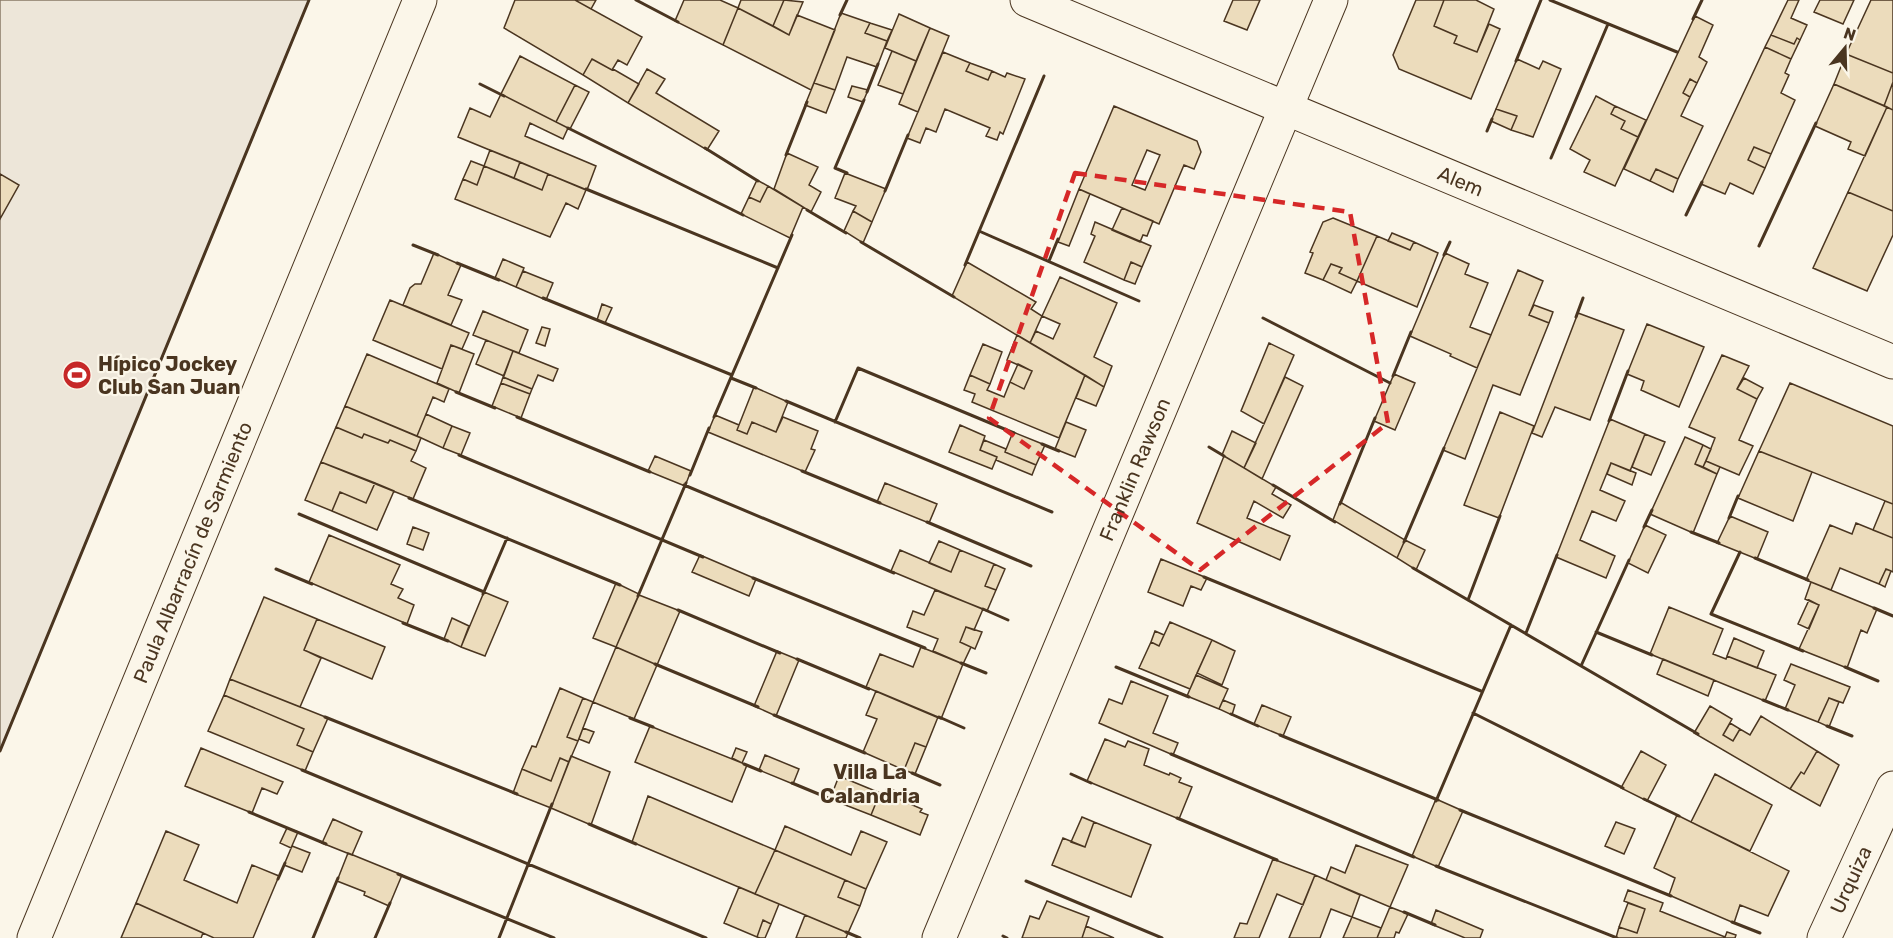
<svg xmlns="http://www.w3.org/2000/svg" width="1893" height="938" font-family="Rubik,sans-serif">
  <rect width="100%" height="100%" fill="#fbf6e9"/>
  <path fill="#ede6d9" stroke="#887966" stroke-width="1.5" d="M0 0H309L0 751Z"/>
  <path fill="#ecdcbc" stroke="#4a3520" stroke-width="1.5" fill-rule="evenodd" d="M515 0H575L642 37 627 65 618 60 612 70 592 59 583 75 504 28Z
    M575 0H596L591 9Z
    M684 0H720L738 8 723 45 675 21Z
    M741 0H784L773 26 738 8Z
    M784 0 803 2 789 35 773 26Z
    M1233 0H1260L1247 30 1224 21Z
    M1416 0H1444L1434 26 1457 36 1454 43 1477 52 1489 24 1500 29 1471 99 1399 69 1393 55Z
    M1444 0H1476L1494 9 1477 52 1454 43 1457 36 1434 26Z
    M1788 0H1799L1791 18 1807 25 1800 40 1797 38 1794 44 1771 35Z
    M1820 0H1854L1843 24 1814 12Z
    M1871 0H1893V73L1846 54Z
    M738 8 789 35 797 15 835 30 811 90 723 45Z
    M841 13 870 23 865 33 887 41 877 67 847 57 835 90 814 83Z
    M899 14 930 28 916 61 885 48Z
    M1695 16 1713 25 1699 57 1707 62 1697 83 1690 79 1683 93 1690 97 1681 116 1703 126 1678 179 1656 169 1650 181 1624 169Z
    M870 23 892 30 887 41 865 33Z
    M930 28 949 36 918 112 899 104Z
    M1771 35 1794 44 1797 38 1800 40 1791 59 1765 47Z
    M1765 47 1791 59 1785 73 1789 75 1781 93 1795 100 1771 154 1754 147 1748 160 1765 168 1753 194 1730 183 1725 194 1701 184Z
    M892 51 916 61 903 94 878 85Z
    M943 52 970 63 966 71 988 80 992 71 1005 77 1007 73 1025 79 1003 134 1000 132 997 140 986 136 990 128 945 109 936 132 926 128 920 143 907 138Z
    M1846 54 1893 73V82L1884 106 1834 84Z
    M520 56 575 85 556 122 501 94Z
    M592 59 612 70 613 69 639 84 628 103 583 75Z
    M1517 59 1539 69 1543 61 1561 69 1533 137 1511 130 1517 116 1496 109Z
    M970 63 992 71 988 80 966 71Z
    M647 69 665 79 656 93 719 131 707 150 628 103Z
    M1690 79 1697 83 1690 97 1683 93Z
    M1893 82V110L1884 106Z
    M814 83 835 90 826 113 805 105Z
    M1834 84 1887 107 1865 156 1848 149 1851 142 1815 126Z
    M575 85 589 92 570 129 556 122Z
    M852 86 868 90 863 102 848 97Z
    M501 94 568 128 563 139 530 123 525 136 596 166 587 190 458 137 470 108 490 117Z
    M1596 96 1615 106 1611 114 1625 121 1621 129 1638 137 1615 186 1584 172 1590 160 1570 149Z
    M1114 106 1197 141 1201 152 1194 169 1184 165 1159 224 1079 189ZM1147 150 1160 155 1145 190 1132 185Z
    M1615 106 1646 120 1638 137 1621 129 1625 121 1611 114Z
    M1887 107 1893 110V211L1848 192Z
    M1496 109 1517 116 1511 130 1491 121Z
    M1754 147 1771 154 1765 168 1748 160Z
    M490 150 520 162 514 178 484 166Z
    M787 153 818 167 809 185 821 192 811 212 774 189Z
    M471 161 484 166 477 185 463 179Z
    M520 162 548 174 542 190 514 178Z
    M484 166 542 190 548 174 586 190 578 209 566 203 550 237 455 199 463 179 477 185Z
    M1656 169 1678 179 1673 192 1650 181Z
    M845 173 886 189 872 222 853 211 856 206 835 198Z
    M0 174 19 185 0 219Z
    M757 180 768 186 760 202 749 197Z
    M768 186 803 207 790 238 741 214 749 197 760 202Z
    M1079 189 1090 194 1069 246 1058 242Z
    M1848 192 1893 211V235L1867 291 1813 268Z
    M1122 208 1153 221 1147 236 1143 235 1140 242 1112 230Z
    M853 211 872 222 863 243 844 231Z
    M1333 218 1377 236 1357 281 1339 273 1342 268 1331 264 1323 280 1305 273 1313 253 1310 252 1323 222Z
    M1095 222 1151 246 1142 267 1131 262 1124 280 1084 262 1095 236 1091 234Z
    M1392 233 1414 242 1410 250 1388 241Z
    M1377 236 1410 250 1414 242 1438 253 1417 307 1357 281Z
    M434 253 461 265 448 295 462 300 451 325 403 305 410 288 415 284H421Z
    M1445 253 1469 264 1465 274 1488 283 1470 327 1491 335 1477 368 1450 356 1451 354 1410 336Z
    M503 259 524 268 516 287 495 278Z
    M967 262 1036 302 1031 309 1042 316 1030 343 952 296Z
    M1131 262 1142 267 1135 284 1124 280Z
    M1331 264 1342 268 1339 273 1357 281 1351 293 1323 280Z
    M1518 270 1543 281 1529 315 1549 323 1520 395 1493 385 1465 459 1443 450Z
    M523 271 553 283 546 300 516 287Z
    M1060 277 1117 303 1094 357 1112 366 1104 387 1030 343 1036 331 1053 339 1060 324 1042 316Z
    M390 300 469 333 462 349 451 345 442 369 373 340Z
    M602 304 612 308 605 323 597 320Z
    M1534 305 1553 312 1549 323 1529 315Z
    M483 311 528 330 519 353 473 335Z
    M1578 313 1624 330 1590 420 1555 407 1542 437 1532 433Z
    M1647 324 1704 347 1679 407 1641 390 1644 381 1627 374Z
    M542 327 550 329 545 346 536 343Z
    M1017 335 1085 375 1059 438 972 402 975 394 964 390 970 375 990 384 987 390 1004 397 1010 382 1024 389 1032 371 1007 360Z
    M486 340 513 351 504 376 476 364Z
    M1269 343 1294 355 1264 424 1241 411Z
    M983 344 1002 352 990 384 970 375Z
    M451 345 474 354 459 393 437 383Z
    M513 351 558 369 553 381 538 375 532 389 503 377Z
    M367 354 449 389 444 402 433 397 417 436 345 406Z
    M1722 355 1749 366 1737 389 1757 399 1739 440 1753 446 1739 475 1706 461 1715 438 1689 427Z
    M1018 364 1032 371 1024 389 1010 382Z
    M1394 374 1415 383 1395 430 1374 421Z
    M1085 375 1104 387 1096 406 1076 398Z
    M503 377 532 389 530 394 501 383Z
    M1285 377 1303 386 1262 479 1244 468Z
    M1744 378 1763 388 1757 399 1737 389Z
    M501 383 530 394 521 418 492 406Z
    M1790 383 1893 426V504L1759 451Z
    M754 387 788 402 776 432 752 422 747 434 737 430Z
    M345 406 421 438 416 451 390 440 388 443 364 434 362 438 336 427Z
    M1500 412 1534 426 1499 518 1464 505Z
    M426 414 452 426 443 448 417 436Z
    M715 415 739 425 737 430 747 434 752 422 776 432 783 417 818 431 811 449 815 450 805 472 708 432Z
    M1610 419 1645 434 1630 471 1611 463 1600 490 1625 501 1616 521 1592 511 1580 540 1615 556 1606 578 1556 557Z
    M1066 422 1086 430 1075 457 1055 449Z
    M960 425 985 436 980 450 997 457 992 469 949 452Z
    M452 426 470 433 461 455 443 448Z
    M336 427 362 438 364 434 388 443 390 440 416 451 411 461 426 468 413 499 321 462Z
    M1232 431 1256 443 1244 468 1222 455Z
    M1013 432 1045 445 1036 465 1005 452Z
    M1645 434 1665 442 1651 475 1632 467Z
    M1685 437 1703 445 1695 464 1717 474 1693 533 1650 514Z
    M984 440 1006 449 1005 452 1036 465 1032 475 996 460 997 457 980 450Z
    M1703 445 1711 449 1703 467 1695 464Z
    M1759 451 1812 472 1793 521 1738 498Z
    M655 456 691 471 685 486 648 471Z
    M1224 456 1276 487 1272 494 1291 505 1283 518 1254 501 1247 518 1290 536 1280 560 1197 523Z
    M1706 461 1720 467 1717 474 1703 467Z
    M321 462 375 483 366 503 340 492 332 511 305 500Z
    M1611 463 1636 473 1632 485 1607 474Z
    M375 483 394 491 377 530 332 511 340 492 366 503Z
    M885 483 937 504 929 523 877 502Z
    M1885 501 1893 504V538L1873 530Z
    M1340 502 1405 540 1397 558 1333 520Z
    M1730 516 1768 532 1757 559 1717 543Z
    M1856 523 1893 538V572L1886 569 1879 584 1840 568 1831 590 1806 580 1830 525 1852 534Z
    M1645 525 1666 535 1648 573 1628 563Z
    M413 527 429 533 423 550 407 544Z
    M329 535 400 565 391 584 403 589 398 598 414 605 407 624 309 582Z
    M1405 540 1425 550 1416 570 1397 558Z
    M939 541 960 550 951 572 929 563Z
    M900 550 951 572 960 550 994 564 985 586 996 590 987 611 891 571Z
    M700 555 756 579 749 596 692 572Z
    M1161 559 1207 578 1201 590 1191 586 1183 606 1148 592Z
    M994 564 1005 569 996 590 985 586Z
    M1886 569 1891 571 1885 587 1879 584Z
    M1811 582 1877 609 1867 633 1861 630 1847 668 1799 649 1819 605 1805 599Z
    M616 583 639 594 616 647 593 638Z
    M935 590 983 609 974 630 966 627 960 642 971 647 963 664 933 651 938 639 907 627 913 611 924 615Z
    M484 592 508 602 485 656 461 647Z
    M639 595 680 611 657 665 616 647Z
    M264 597 317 619 304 650 321 658 300 707 230 679Z
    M1809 600 1819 605 1809 629 1798 624Z
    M1669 607 1723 629 1713 654 1726 659 1727 656 1776 675 1765 701 1650 654Z
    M452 618 469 626 461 647 444 639Z
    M317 619 385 647 372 679 304 650Z
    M1170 622 1212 640 1190 689 1139 668 1151 642 1159 646Z
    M966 627 982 632 975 649 960 642Z
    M1155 631 1164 635 1159 646 1151 642Z
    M1734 638 1764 651 1757 668 1727 656Z
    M1212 640 1235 651 1222 685 1197 673Z
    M616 647 657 665 634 719 593 702Z
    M921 647 963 664 941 719 866 687 880 654 913 667Z
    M777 651 799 660 776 716 754 706Z
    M1663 659 1714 680 1708 696 1657 674Z
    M1791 664 1850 687 1843 703 1829 698 1818 722 1785 709 1795 685 1784 680Z
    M1196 675 1228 689 1219 709 1187 696Z
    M230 679 328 718 313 752 297 745 304 729 224 695Z
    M1131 681 1168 696 1153 733 1178 743 1173 755 1099 723 1109 699 1122 704Z
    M560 688 583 698 567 737 578 741 569 762 560 758 551 781 522 769 532 746 536 747Z
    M876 691 938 717 926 747 915 743 904 770 863 752 877 719 866 715Z
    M224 695 304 729 297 745 313 752 305 771 208 731Z
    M583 698 593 702 578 741 567 737Z
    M1829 698 1839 702 1829 727 1818 722Z
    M1223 700 1235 705 1232 715 1219 709Z
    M1262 705 1291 717 1283 736 1254 724Z
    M1710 706 1732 719 1723 735 1733 741 1740 729 1750 735 1761 716 1817 751 1804 774 1801 772 1790 789 1694 733Z
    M1730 723 1740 729 1733 741 1723 735Z
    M650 726 747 765 732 802 635 762Z
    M583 728 594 732 589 743 579 739Z
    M1105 739 1125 747 1128 741 1149 749 1144 765 1169 775 1170 773 1181 778 1179 782 1192 787 1179 819 1087 781Z
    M915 743 926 747 915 774 904 770Z
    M201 748 283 782 277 794 262 788 252 813 185 786Z
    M736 748 747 752 742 763 732 758Z
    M1641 751 1666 765 1647 801 1621 788Z
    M1817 751 1839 765 1820 806 1790 789 1801 772 1804 774Z
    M765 755 799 769 793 784 759 770Z
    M571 756 610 772 591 825 551 808Z
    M560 758 569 762 551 808 513 793 522 769 551 781Z
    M1715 774 1772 805 1750 851 1691 822Z
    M839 776 880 793 871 815 830 799Z
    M887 788 904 794 901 800 922 809 920 812 928 815 920 835 871 815 880 793 884 795Z
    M648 796 775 850 755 894 632 842Z
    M1436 799 1463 811 1438 867 1412 856Z
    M1677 815 1789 871 1768 916 1740 905 1734 923 1669 895 1675 878 1654 868Z
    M1082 817 1094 822 1085 847 1071 842Z
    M333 819 362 832 352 855 322 843Z
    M1094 822 1151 845 1131 897 1052 865 1063 838 1085 847Z
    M1616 822 1635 829 1624 854 1605 846Z
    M785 826 851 855 861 831 887 842 866 889 775 850Z
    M287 828 298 832 291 848 280 843Z
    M166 831 199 845 184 880 237 903 252 865 279 876 253 938H214L136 903Z
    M1356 845 1408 865 1390 907 1326 880 1331 867 1345 873Z
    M292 846 310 853 302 872 284 865Z
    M775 850 845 880 838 897 860 906 848 933 755 894Z
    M348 853 402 875 389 906 364 895 365 892 337 881Z
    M1273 859 1315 875 1303 905 1277 894 1259 938H1234L1240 923 1247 924Z
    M1315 875 1360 895 1352 917 1331 909 1320 938H1289Z
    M845 880 866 889 860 906 838 897Z
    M739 887 779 904 771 924 763 920 757 937 724 923Z
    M1628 890 1663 903 1660 911 1725 937 1727 932 1736 935 1735 938H1616L1619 927 1637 933 1645 909 1624 901Z
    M1047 901 1089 917 1082 938H1022L1030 916 1039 919Z
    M136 903 203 933 201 938H121Z
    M1628 903 1645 909 1637 933 1619 927Z
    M1390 907 1408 914 1399 933 1396 932 1394 938H1377Z
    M1436 910 1483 930 1480 938H1465L1431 924Z
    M805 915 848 933 846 938H796Z
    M1352 917 1381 928 1377 938H1343Z
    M763 920 771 924 765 938H760L757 937Z
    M1086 926 1114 938H1082Z"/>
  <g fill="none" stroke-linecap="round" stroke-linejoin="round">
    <g stroke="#4a3520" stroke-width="35">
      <g id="minor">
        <path id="s1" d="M1027 0 1893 362"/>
        <path id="s2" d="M939 938 1331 0"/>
        <path id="s3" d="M1824 938 1893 788"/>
      </g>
    </g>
    <g stroke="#4a3520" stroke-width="35">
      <g id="major">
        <path id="s4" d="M34 938 420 0"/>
      </g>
    </g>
    <use href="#minor" stroke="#fbf6e9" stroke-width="33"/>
    <use href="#major" stroke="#fbf6e9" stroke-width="33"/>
    <path stroke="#4a3520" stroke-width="3" d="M636 0 678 22
      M1550 0 1677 52
      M840 15 847 0
      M1693 19 1702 0
      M1516 61 1541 0
      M480 84 504 96
      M867 92 878 64
      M568 128 743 215
      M1487 131 1492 119
      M705 148 758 181
      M786 155 807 102
      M1551 158 1608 24
      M847 173 835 168 864 100
      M586 189 778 268
      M885 191 908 135
      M807 210 846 233
      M1686 215 1702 182
      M979 231 1139 301
      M861 242 954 297
      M413 245 438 255
      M1759 246 1816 123
      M1444 255 1450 242
      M1049 261 1058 239
      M457 263 499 280
      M965 265 1044 76
      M543 298 732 375
      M1576 317 1583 298
      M1263 318 1390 383
      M1393 376 1411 332
      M731 378 756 388
      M456 392 495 408
      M786 401 1052 512
      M517 417 650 472
      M714 417 792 235
      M1609 421 1628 371
      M835 422 858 368 1014 433
      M1042 444 1059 451
      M1209 447 1224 456
      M459 455 703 557
      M802 471 880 503
      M690 475 709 428
      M684 485 894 573
      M1273 485 1335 522
      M409 498 620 585
      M1340 504 1375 418
      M299 514 484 592
      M1729 518 1738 496
      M927 522 1031 566
      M1644 527 1652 510
      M1691 532 1719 543
      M1404 542 1444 448
      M1740 552 1711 614 1803 651
      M1755 558 1808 580
      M1413 568 1698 734
      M276 569 312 584
      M1204 577 1481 691
      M753 578 925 648
      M483 594 507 538
      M638 596 686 483
      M1468 600 1500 516
      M1874 608 1893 616
      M983 609 1008 620
      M678 610 780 653
      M403 623 448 641
      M1596 632 1652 655
      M1526 633 1557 555
      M797 659 869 689
      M961 663 986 673
      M655 664 758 707
      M1581 666 1629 560
      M1116 667 1189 697
      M1845 667 1878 681
      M1763 700 1788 710
      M1473 713 1623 788
      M1231 714 1258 726
      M774 715 865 753
      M325 717 517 794
      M939 717 964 728
      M630 718 653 727
      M1827 726 1852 736
      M1280 735 1438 800
      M0 751 309 0
      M1171 754 1414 857
      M744 764 761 771
      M302 770 706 938
      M912 773 940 785
      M1071 774 1091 783
      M792 783 833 800
      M1644 799 1679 816
      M1436 801 1511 625
      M1460 810 1671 896
      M249 812 326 844
      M1177 818 1277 860
      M589 824 636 844
      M1436 866 1617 938
      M398 874 554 938
      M278 879 285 863
      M1026 881 1162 938
      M1404 912 1435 925
      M1732 922 1760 933
      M846 932 860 938
      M1003 936 1007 938
      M313 938 338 878
      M375 938 390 903
      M499 938 552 804"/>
  </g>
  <path fill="none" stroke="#d62828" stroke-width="4.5" stroke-dasharray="12 8" stroke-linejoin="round" d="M1075 173 1350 212 1388 423 1200 570 989 418Z"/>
  <defs>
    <g id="stadium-disc" transform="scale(1.5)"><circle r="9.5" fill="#c62828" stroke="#fbf6e9"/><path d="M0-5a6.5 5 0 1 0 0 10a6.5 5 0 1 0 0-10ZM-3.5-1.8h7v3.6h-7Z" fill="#fff"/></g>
  </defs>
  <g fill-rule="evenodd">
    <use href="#stadium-disc" x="77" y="375"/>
  </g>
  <g text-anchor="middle" stroke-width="4.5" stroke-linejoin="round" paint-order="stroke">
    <g font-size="20" fill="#4a3520" stroke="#fbf6e9">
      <text dy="7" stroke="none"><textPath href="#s1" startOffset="470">Alem</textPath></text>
      <text dy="7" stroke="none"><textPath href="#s2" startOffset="508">Franklin Rawson</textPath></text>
      <text dy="7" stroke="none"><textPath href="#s4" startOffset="417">Paula Albarracín de Sarmiento</textPath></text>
      <text dy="7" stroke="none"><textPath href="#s3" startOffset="64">Urquiza</textPath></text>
    </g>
    <g font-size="20" font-weight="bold" fill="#4a3520" stroke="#fbf6e9" text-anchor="start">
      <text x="98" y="371">Hípico Jockey<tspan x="98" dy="23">Club San Juan</tspan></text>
    </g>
    <g font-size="21" font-weight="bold" fill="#4a3520" stroke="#fbf6e9">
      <text x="870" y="779">Villa La<tspan x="870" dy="24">Calandria</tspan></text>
    </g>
  </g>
  <g transform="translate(1845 48) rotate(19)" stroke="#fbf6e9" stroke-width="4.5" paint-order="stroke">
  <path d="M0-4.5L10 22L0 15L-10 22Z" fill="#4a3520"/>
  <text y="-9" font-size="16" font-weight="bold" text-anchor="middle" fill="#4a3520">N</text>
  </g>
</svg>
